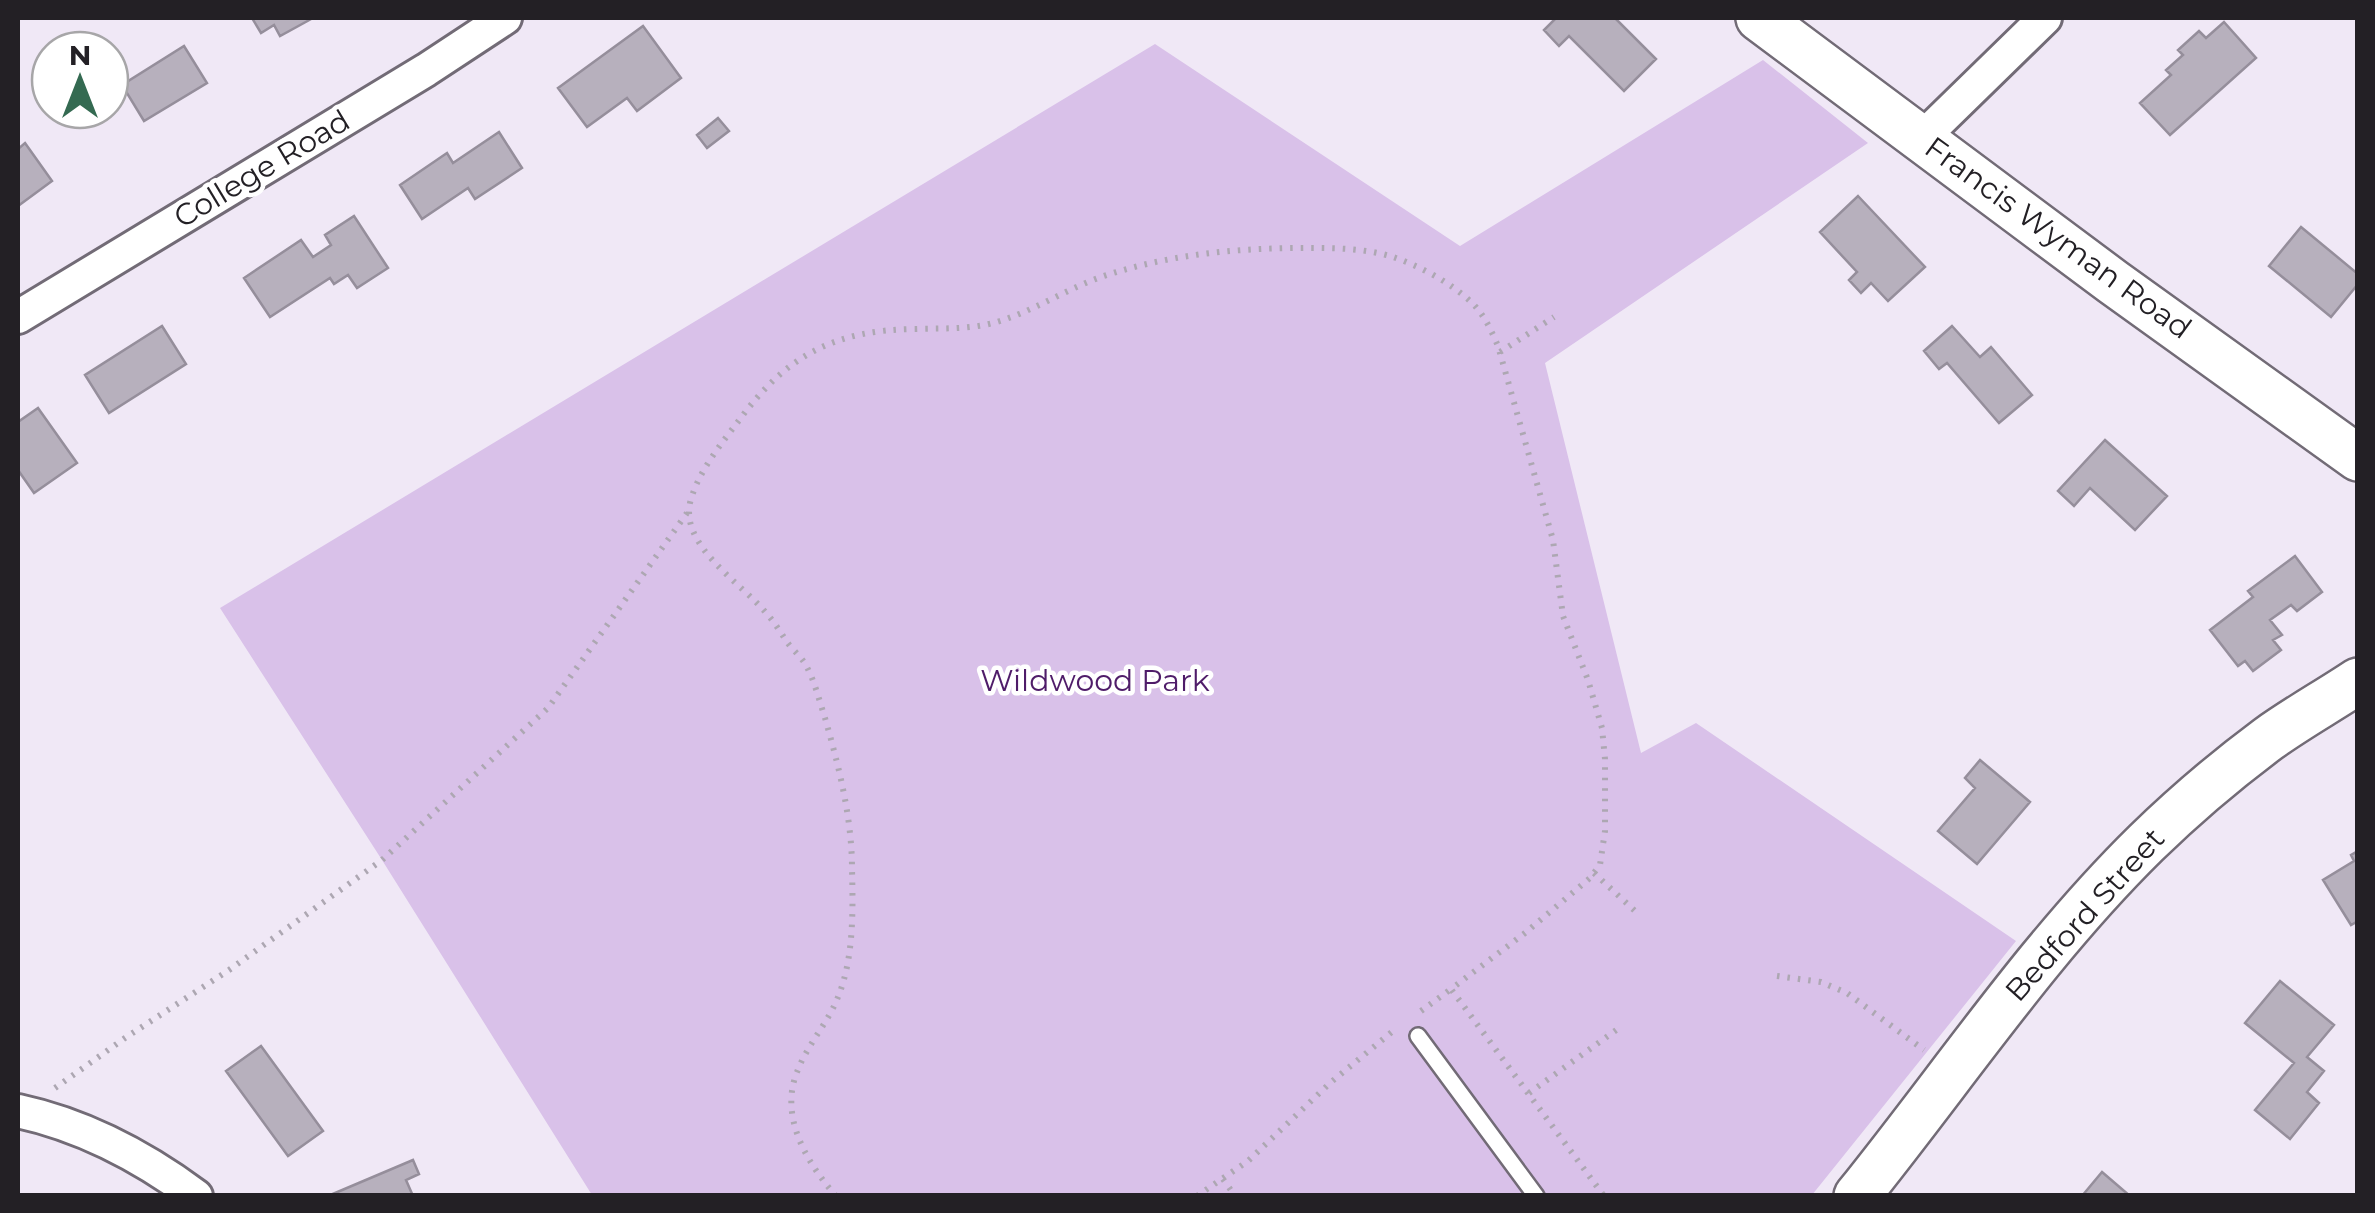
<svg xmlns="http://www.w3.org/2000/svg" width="2375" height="1213" font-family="Montserrat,sans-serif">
  <rect width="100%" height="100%" fill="#f0e8f6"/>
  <path fill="#d9c1e9" d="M1155 44 1460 246 1763 60 1868 143 1545 363 1641 753 1696 723 2016 941 1812 1195H592L382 860 220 608Z"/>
  <path fill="#b7b0bd" stroke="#958e9b" stroke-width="2.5" d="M252 18H313L280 36 274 25 261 33Z
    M1556 18H1615L1656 59 1624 91 1569 36 1559 46 1544 30Z
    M2224 22 2256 58 2170 135 2140 103 2171 75 2166 70 2183 55 2178 50 2199 31 2206 38Z
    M643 26 681 78 637 111 627 98 587 127 558 88Z
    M184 46 207 83 144 121 122 85Z
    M718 118 729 131 707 148 697 135Z
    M499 132 522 168 475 199 468 188 422 219 400 185 447 153 453 163Z
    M25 143 52 181 18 206V149Z
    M1858 196 1925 267 1888 301 1871 283 1861 293 1849 280 1857 272 1820 232Z
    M354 216 388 268 357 288 348 275 334 284 330 278 270 317 244 278 301 240 313 257 331 245 325 235Z
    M2301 227 2358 274V284L2331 317 2269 266Z
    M162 326 186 364 109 413 85 375Z
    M1952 326 1980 357 1991 347 2032 395 1999 423 1947 363 1939 369 1924 351Z
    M38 408 77 463 34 493 18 470V422Z
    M2105 440 2167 496 2135 530 2090 488 2074 506 2058 491Z
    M2295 556 2322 592 2297 611 2291 605 2270 620 2282 635 2273 640 2281 650 2253 671 2245 661 2238 666 2210 630 2253 597 2248 591Z
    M1980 760 2030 802 1977 864 1938 831 1975 788 1965 778Z
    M2358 851V921L2351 925 2323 880 2354 861 2351 855Z
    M2280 981 2334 1025 2307 1057 2324 1071 2307 1092 2319 1103 2290 1139 2255 1110 2294 1063 2245 1023Z
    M261 1046 323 1131 288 1156 226 1071Z
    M413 1160 419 1174 406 1180 413 1196H328Z
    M2102 1172 2130 1196H2082Z"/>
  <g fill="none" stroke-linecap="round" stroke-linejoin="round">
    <g stroke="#726b76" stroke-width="20">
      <path id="service" d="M1418 1036 1536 1196"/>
    </g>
    <g stroke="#726b76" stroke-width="38">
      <path id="minor" d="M1922 138 2045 18
        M18 317 426 70 505 18
        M18 1111C83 1125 142 1156 196 1196"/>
    </g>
    <g stroke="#726b76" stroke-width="50">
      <path id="secondary" d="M1759 18 2113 282 2358 458
        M1857 1196C1953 1077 2037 950 2146 843 2184 806 2225 771 2268 739 2297 718 2328 701 2358 681"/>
    </g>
    <path stroke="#ada7b2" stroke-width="6" stroke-dasharray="2.5 8" stroke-linecap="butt" d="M1500 352 1554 317
      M1594 873 1635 911
      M1777 976 1821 982 1847 993 1924 1050
      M1421 1011 1451 989
      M55 1088 125 1038 229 970 382 860 548 708 687 513
      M1529 1093 1619 1028
      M1223 1179 1235 1196
      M836 1196C807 1163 779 1117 797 1072 807 1045 828 1023 838 997 854 958 853 910 852 869 852 818 839 767 825 718 819 700 814 678 804 662 799 655 792 649 787 642 781 633 775 623 767 614 742 583 677 545 691 499 700 469 722 443 740 419 787 355 835 330 915 329 944 328 972 330 1000 321 1038 309 1071 286 1110 274 1174 254 1238 248 1305 248 1333 248 1362 248 1390 256 1418 265 1450 282 1471 302 1484 314 1491 330 1498 346L1553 540 1563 616 1588 680 1602 728 1605 759V831L1600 865 1590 878 1525 933 1451 989 1604 1196
      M1197 1196 1248 1161 1330 1083 1393 1031"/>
    <use href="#service" stroke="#fff" stroke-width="15"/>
    <use href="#minor" stroke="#fff" stroke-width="32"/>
    <use href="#secondary" stroke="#fff" stroke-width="45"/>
  </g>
  <g text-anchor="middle" stroke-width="9" stroke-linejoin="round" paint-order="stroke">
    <g font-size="30" fill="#232025" stroke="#fff">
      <text transform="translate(262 169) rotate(-31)" y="10">College Road</text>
      <text transform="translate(2058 238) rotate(36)" y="10">Francis Wyman Road</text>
      <text transform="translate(2085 915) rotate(-48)" y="10">Bedford Street</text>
    </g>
    <g font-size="30" fill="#4f1c69" stroke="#fff">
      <text x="1095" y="691">Wildwood Park</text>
    </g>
  </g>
  <rect width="2375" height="1213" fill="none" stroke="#232025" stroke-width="40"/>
  <g transform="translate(80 80)"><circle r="48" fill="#ffffff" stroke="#a7a6a8" stroke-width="2.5"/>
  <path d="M0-8L18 38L0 25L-18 38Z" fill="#346a51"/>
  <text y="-15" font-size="28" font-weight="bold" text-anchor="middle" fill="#232025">N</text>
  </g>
</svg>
